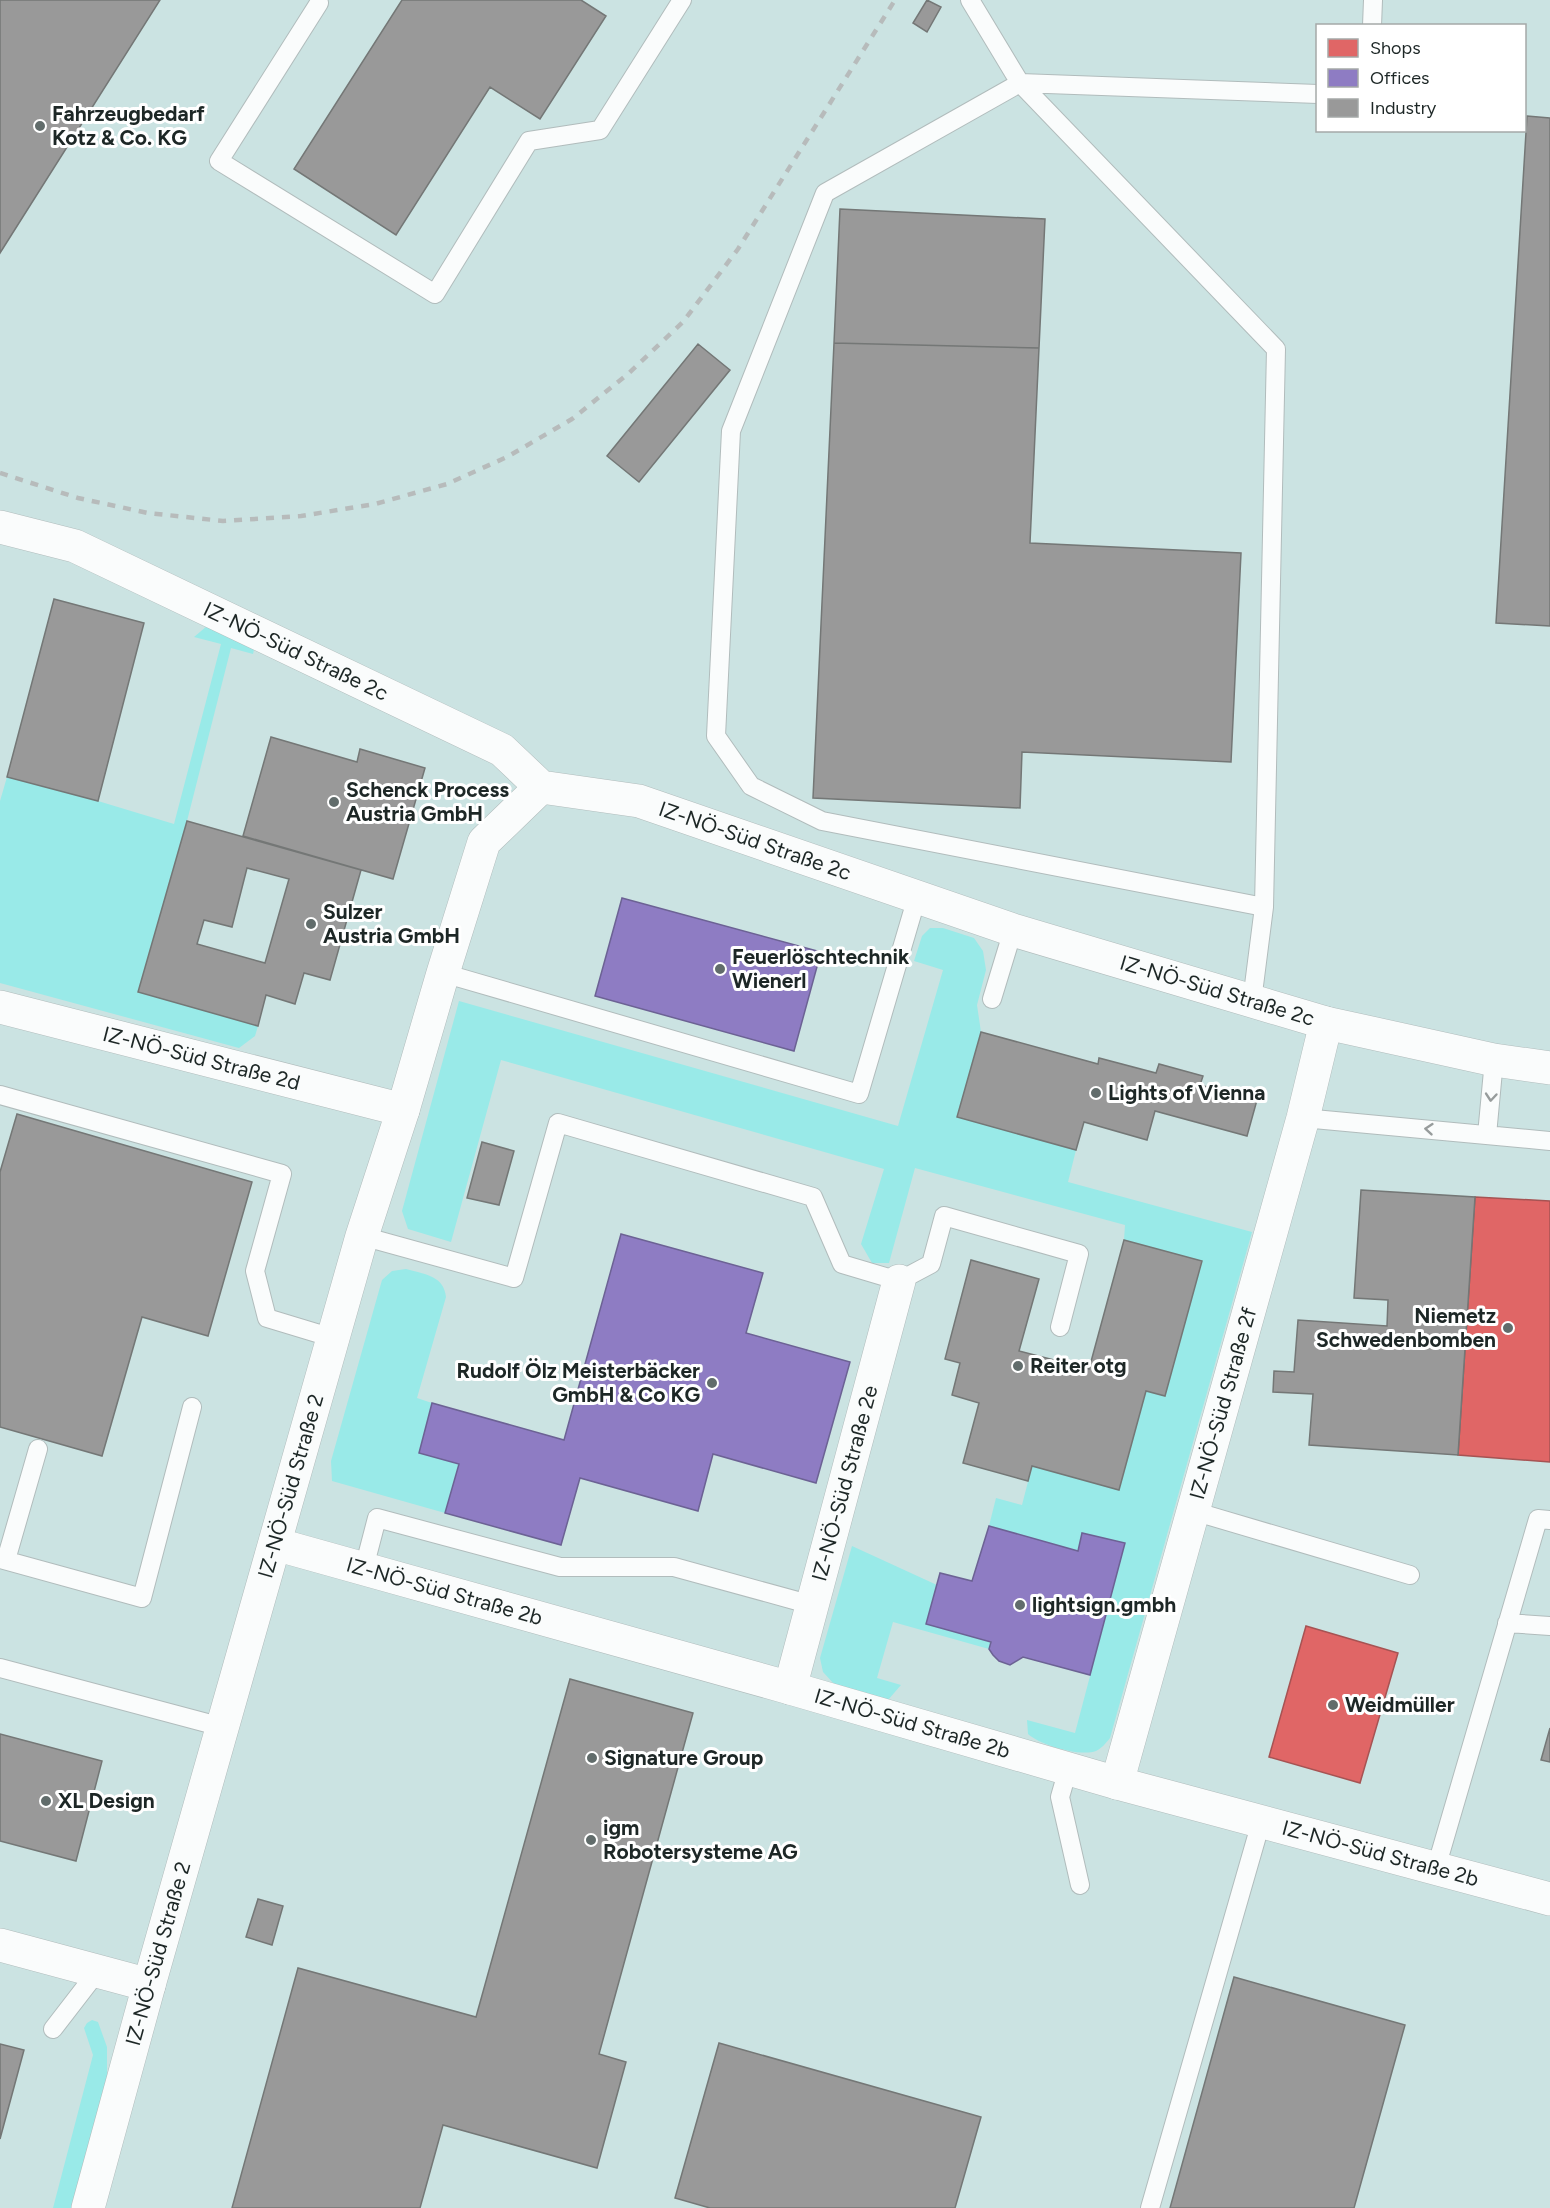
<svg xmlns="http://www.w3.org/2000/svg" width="1550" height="2208" font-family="Figtree,sans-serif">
  <rect width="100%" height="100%" fill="#dfecec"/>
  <path fill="#cbe3e2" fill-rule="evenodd" d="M0 0H1550V2208H0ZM1318 26H1524V130H1318Z"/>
  <path fill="#99eae8" d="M207 626 255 645 253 654 231 648 187 821 138 991 258 1026 255 1036 239 1048 0 983V801L7 777 98 801 174 824 221 644 194 637Z
    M930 928H943L974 938 983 951 986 970 977 1005 981 1032 958 1117 1076 1150 1068 1182 1252 1232 1110 1738C1106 1743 1101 1749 1096 1751 1080 1757 1040 1745 1028 1734L1027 1720 1075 1733 1125 1543 1082 1533 1078 1551 989 1526 996 1498 1022 1505 1032 1466 1119 1489 1146 1391 1165 1396 1202 1261 1124 1240 1125 1225 915 1168 889 1263H872L861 1244 884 1169 501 1060 451 1242 408 1229 402 1211 459 1001 898 1126 943 970 914 961 922 936Z
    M406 1269C423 1274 444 1275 446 1297L417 1398 432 1403 419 1453 459 1464 445 1513 332 1481 331 1461 382 1280 392 1271Z
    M852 1546 937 1585 926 1624 991 1642 989 1649 893 1622 877 1678 901 1685 888 1700 835 1685 823 1672 820 1658Z
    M92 2020 98 2022 107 2047V2081L71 2208H53L93 2055 84 2028 87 2023Z"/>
  <path fill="#e06666" stroke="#a65353" stroke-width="1.5" d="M1475 1197 1550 1201V1462L1458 1455Z
    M1306 1626 1398 1653 1360 1783 1269 1757Z"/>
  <path fill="#8e7cc3" stroke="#6c6294" stroke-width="1.5" d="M622 898 821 952 794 1051 595 996Z
    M621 1234 763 1273 746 1333 850 1362 816 1483 713 1454 698 1511 580 1478 561 1545 445 1513 459 1464 419 1453 432 1403 564 1440Z
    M989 1526 1078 1551 1082 1533 1125 1543 1090 1675 1023 1657 1010 1665 999 1661 993 1655 989 1649 991 1642 926 1624 940 1573 972 1581Z"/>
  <path fill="#999" stroke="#747776" stroke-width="1.5" fill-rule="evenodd" d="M0 0H160L0 253Z
    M402 0H581L606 16 540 119 490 87 396 235 294 169Z
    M927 0 941 7 927 32 913 23Z
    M1527 116 1550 118V626L1496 623Z
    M840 209 1045 219 1039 348 834 343Z
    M834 343 1039 348 1030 543 1241 553 1231 762 1022 752 1020 808 813 798Z
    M698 344 730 370 639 482 607 456Z
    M54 599 144 623 98 801 7 777Z
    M271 737 357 762 360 749 425 768 393 879 243 836Z
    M187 821 361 870 330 980 304 973 295 1004 266 995 258 1026 138 992ZM247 868 289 879 265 963 197 944 204 920 232 927Z
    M981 1032 1098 1064 1099 1058 1156 1073 1159 1064 1203 1076 1200 1085 1257 1100 1247 1136 1155 1111 1147 1140 1084 1122 1076 1150 957 1117Z
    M17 1114 252 1182 208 1336 142 1317 102 1456 0 1427V1172Z
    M482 1142 514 1151 499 1205 467 1198Z
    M1361 1190 1475 1197 1458 1455 1309 1445 1313 1394 1273 1392 1274 1371 1294 1372 1298 1320 1387 1326 1388 1300 1354 1298Z
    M1124 1240 1202 1261 1165 1396 1146 1391 1119 1490 1032 1466 1028 1481 963 1463 979 1403 952 1395 960 1363 945 1359 971 1260 1039 1279 1019 1351 1089 1369Z
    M570 1679 693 1713 599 2054 626 2062 597 2168 443 2125 420 2208H232L298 1968 476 2017Z
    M1550 1728V1762L1541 1760Z
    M0 1734 102 1761 76 1861 0 1841Z
    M258 1899 283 1906 272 1945 246 1937Z
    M1234 1977 1405 2025 1354 2208H1170Z
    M719 2043 981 2117 955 2208H710L675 2198Z
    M0 2044 24 2050 0 2139Z"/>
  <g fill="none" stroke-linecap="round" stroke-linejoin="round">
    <g stroke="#b1bcbc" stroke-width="20">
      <path id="lane" d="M970 0 1020 83 1276 349 1264 907 822 821 751 786 716 736 731 431 825 193 1020 83 1318 94
        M319 3 219 161 435 294 529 141 600 130 682 0
        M1372 26 1373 0
        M443 973 859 1094 917 897
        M992 999 1013 930
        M1252 1001 1264 907
        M0 1095 282 1174 255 1271 267 1318 333 1338
        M1303 1118 1550 1141
        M1487 1135 1494 1060
        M362 1236 514 1278 558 1123 813 1197 842 1264 899 1281 931 1264 944 1216 1079 1254 1060 1327
        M1193 1511 1410 1575
        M0 1559 142 1598 192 1407
        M6 1560 38 1449
        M364 1568 377 1518 560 1567H674L812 1605
        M1507 1623 1550 1626
        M0 1668 222 1727
        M1068 1769 1060 1797 1080 1885
        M1436 1868 1538 1519 1550 1520
        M53 2029 97 1972
        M1150 2208 1261 1822"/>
    </g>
    <g stroke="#b1bcbc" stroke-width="34">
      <g id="street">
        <path id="s1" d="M0 527 75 546 502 750 541 787 639 801 1013 930 1326 1023 1494 1060 1550 1068"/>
        <path id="s2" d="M0 1007 403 1110"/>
        <path id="s3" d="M275 1544 790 1688 1117 1783 1550 1899"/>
        <path id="s4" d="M790 1688 899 1281"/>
        <path id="s5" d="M1117 1783 1303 1118 1326 1023"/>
        <path d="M0 1945 149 1985"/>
        <path id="s6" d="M88 2208 149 1985 362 1236 403 1110 443 973 484 842 541 787"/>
      </g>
    </g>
    <use href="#lane" stroke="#fafcfc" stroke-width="18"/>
    <use href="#street" stroke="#fafcfc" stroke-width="33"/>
    <path stroke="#b7bbbb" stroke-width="4.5" stroke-dasharray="8 8" stroke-linecap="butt" d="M0 473 78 498 148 513 223 521 301 516 375 504 447 484 507 457 572 419 628 374 683 322 738 249 895 0"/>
  </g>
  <defs><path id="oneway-chevron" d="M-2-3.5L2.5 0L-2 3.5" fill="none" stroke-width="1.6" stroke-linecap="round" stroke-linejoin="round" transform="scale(1.5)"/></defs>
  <g stroke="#979c9c">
    <use href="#oneway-chevron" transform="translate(1491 1097) rotate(95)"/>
    <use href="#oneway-chevron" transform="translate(1429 1129) rotate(-175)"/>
  </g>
  <g fill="#616c6b" stroke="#fff" stroke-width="2">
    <circle cx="40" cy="126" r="6"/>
    <circle cx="334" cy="802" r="6"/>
    <circle cx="311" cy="924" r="6"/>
    <circle cx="720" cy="969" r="6"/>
    <circle cx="1096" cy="1093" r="6"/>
    <circle cx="1508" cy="1328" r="6"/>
    <circle cx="1018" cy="1366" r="6"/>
    <circle cx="712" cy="1383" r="6"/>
    <circle cx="1020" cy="1605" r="6"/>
    <circle cx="1333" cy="1705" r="6"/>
    <circle cx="592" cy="1758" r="6"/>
    <circle cx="46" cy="1801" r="6"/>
    <circle cx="591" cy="1840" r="6"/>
  </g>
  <g text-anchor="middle" stroke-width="6" stroke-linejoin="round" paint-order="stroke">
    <g font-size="21" font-weight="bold" fill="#1d2726" stroke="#fff" text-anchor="start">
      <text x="52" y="121">Fahrzeugbedarf<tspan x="52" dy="24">Kotz &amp; Co. KG</tspan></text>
      <text x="346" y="797">Schenck Process<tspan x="346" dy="24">Austria GmbH</tspan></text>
      <text x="323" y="919">Sulzer<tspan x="323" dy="24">Austria GmbH</tspan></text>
      <text x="732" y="964">Feuerlöschtechnik<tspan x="732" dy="24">Wienerl</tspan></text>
      <text x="1108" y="1100">Lights of Vienna</text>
      <text x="1496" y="1323" text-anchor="end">Niemetz<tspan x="1496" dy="24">Schwedenbomben</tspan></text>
      <text x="1030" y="1373">Reiter otg</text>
      <text x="700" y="1378" text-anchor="end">Rudolf Ölz Meisterbäcker<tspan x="700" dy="24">GmbH &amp; Co KG</tspan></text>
      <text x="1032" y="1612">lightsign.gmbh</text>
      <text x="1345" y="1712">Weidmüller</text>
      <text x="604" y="1765">Signature Group</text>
      <text x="58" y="1808">XL Design</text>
      <text x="603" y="1835">igm<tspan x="603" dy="24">Robotersysteme AG</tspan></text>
    </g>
    <g font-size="21" fill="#1d2726" stroke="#fff">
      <text dy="7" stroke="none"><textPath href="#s1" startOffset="322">IZ-NÖ-Süd Straße 2c</textPath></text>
      <text dy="7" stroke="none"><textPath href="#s1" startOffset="826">IZ-NÖ-Süd Straße 2c</textPath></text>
      <text dy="7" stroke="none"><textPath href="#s1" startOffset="1312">IZ-NÖ-Süd Straße 2c</textPath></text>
      <text dy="7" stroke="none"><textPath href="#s2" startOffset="208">IZ-NÖ-Süd Straße 2d</textPath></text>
      <text dy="7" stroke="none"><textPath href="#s5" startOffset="394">IZ-NÖ-Süd Straße 2f</textPath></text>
      <text dy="7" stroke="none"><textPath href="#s4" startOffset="212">IZ-NÖ-Süd Straße 2e</textPath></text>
      <text dy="7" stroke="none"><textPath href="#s6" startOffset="750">IZ-NÖ-Süd Straße 2</textPath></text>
      <text dy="7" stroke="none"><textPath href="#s3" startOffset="176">IZ-NÖ-Süd Straße 2b</textPath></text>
      <text dy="7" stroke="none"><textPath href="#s3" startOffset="662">IZ-NÖ-Süd Straße 2b</textPath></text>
      <text dy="7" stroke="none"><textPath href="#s3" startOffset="1148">IZ-NÖ-Süd Straße 2b</textPath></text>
      <text dy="7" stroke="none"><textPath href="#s6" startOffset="264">IZ-NÖ-Süd Straße 2</textPath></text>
    </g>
  </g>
  <rect x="1316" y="24" width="210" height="108" fill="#ffffff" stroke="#a5a9a8" stroke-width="1.5"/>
  <rect x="1328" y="39" width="30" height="18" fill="#e06666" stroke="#a5a9a8" stroke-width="1.5"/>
  <text x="1370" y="54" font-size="18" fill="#1d2726">Shops</text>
  <rect x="1328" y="69" width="30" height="18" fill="#8e7cc3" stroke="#a5a9a8" stroke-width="1.5"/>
  <text x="1370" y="84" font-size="18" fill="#1d2726">Offices</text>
  <rect x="1328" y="99" width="30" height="18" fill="#999999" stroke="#a5a9a8" stroke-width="1.5"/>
  <text x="1370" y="114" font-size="18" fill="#1d2726">Industry</text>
</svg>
